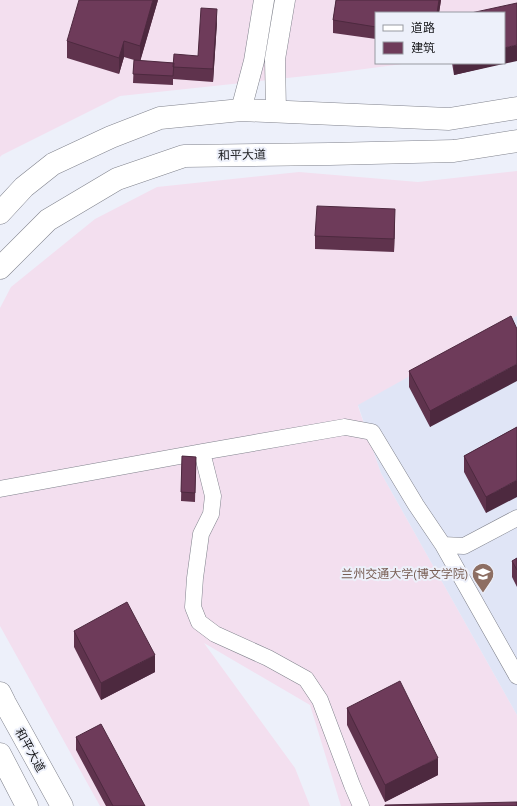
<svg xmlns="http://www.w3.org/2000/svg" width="517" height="806" font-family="'PT Sans','Noto Sans SC',sans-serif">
  <rect width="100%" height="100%" fill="#edf0fa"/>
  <path fill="#f3dfef" d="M0 0H517V49L504 13H376V63H410L334 73 120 96 2 155 0 157Z
    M517 171V316L358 406 381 473 517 715V806H341L310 705 204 643 295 768 310 806H100L0 626V308L11 287 95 219 157 187 299 172 418 182Z"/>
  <path fill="#e0e5f6" d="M517 316V715L381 473 358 405Z"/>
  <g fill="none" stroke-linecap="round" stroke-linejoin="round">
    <g stroke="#81838d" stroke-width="17">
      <path id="minor" d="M202 452 213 496 211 514 201 534 195 578 193 607 199 622 215 634 268 658 306 679 320 700 352 785 361 806
        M0 489 202 452 345 427 372 432 416 505 443 545 464 546 517 518
        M443 545 517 676"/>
    </g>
    <g stroke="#81838d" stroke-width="21">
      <path id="major" d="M241 110 254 61 264 0
        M276 111 275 59 285 0"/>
    </g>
    <g stroke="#81838d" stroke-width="23">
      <path id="highway" d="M0 213 24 187 53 164 111 137 160 118 241 110 449 119 517 108
        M0 268 48 220 117 179 184 156 330 154 454 151 517 141
        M0 693 5 703 62 806
        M0 754 27 806"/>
    </g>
    <use href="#minor" stroke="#fff" stroke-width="16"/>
    <use href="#major" stroke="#fff" stroke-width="20"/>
    <use href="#highway" stroke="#fff" stroke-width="22"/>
  </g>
  <path fill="#5f334d" d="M158 0 140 61 174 63 198 56 217 22 213 82 173 79V85L133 83 134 60 124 57 119 74 67 58V41Z
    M336 0H441L439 13H376V39L333 33V20Z
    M452 63H504L454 75Z
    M395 222 394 252 315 249V236Z
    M517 329 430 427 409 387V371Z
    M517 427 486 513 464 472V456Z
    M182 456 196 457 195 502 181 501Z
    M517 558V587L512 577V561Z
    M74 631 155 672 101 700 74 647Z
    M347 708 438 775 385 802 347 725Z
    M76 737 145 806H106L76 750Z"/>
  <path fill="#4d293f" d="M153 0H158L140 62V46Z
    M439 0H441L439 13H437Z
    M217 9V22L213 82V69Z
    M124 41V57L119 74V58Z
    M517 45V61L454 75V63H504V48Z
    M395 209V222L394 252V239Z
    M517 364V381L430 427V411Z
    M517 480V497L486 513V497Z
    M155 655V672L101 700V683Z
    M438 758V775L385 802V785Z"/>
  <path fill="#6e3b5a" stroke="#4d293f" d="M79 0H153L140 46 124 41 119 58 67 41Z
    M336 0H439L437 13H376V27L333 20Z
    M517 3V45L504 48V13H471Z
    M201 8 217 9 213 69 173 67 174 54 198 56Z
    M134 60 174 63 173 76 133 74Z
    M317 206 395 209 394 239 315 236Z
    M511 316 517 329V364L430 411 409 371Z
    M517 427V480L486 497 464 456Z
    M182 456 196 457 195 493 181 492Z
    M517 558V570L512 561Z
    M127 602 155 655 101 683 74 631Z
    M400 681 438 758 385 785 347 708Z
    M101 724 145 806H113L76 737Z
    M517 802V806H385V805Z"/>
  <defs>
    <g id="university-pin" transform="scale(1.15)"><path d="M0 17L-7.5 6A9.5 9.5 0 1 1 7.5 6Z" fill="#8d6e63" stroke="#edf0fa"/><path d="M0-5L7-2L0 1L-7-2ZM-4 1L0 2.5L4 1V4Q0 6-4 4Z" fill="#fff"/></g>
  </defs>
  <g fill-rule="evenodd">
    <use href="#university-pin" x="483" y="574"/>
  </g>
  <g text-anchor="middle" stroke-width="4" stroke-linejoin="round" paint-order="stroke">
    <g font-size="12" fill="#18191c" stroke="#edf0fa">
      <text transform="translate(242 155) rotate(-1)" y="4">和平大道</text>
      <text transform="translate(30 750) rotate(61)" y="4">和平大道</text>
    </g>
    <g font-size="12" fill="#785e54" stroke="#edf0fa" text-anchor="end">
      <text x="468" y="578">兰州交通大学(博文学院)</text>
    </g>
  </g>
  <rect x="375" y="12" width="130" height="52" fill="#edf0fa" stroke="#989aa1"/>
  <rect x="383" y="25" width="20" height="6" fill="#ffffff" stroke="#989aa1"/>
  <text x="411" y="32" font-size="12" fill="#18191c">道路</text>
  <rect x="383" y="42" width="20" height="12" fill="#6e3b5a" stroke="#989aa1"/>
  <text x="411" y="52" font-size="12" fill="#18191c">建筑</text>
</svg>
